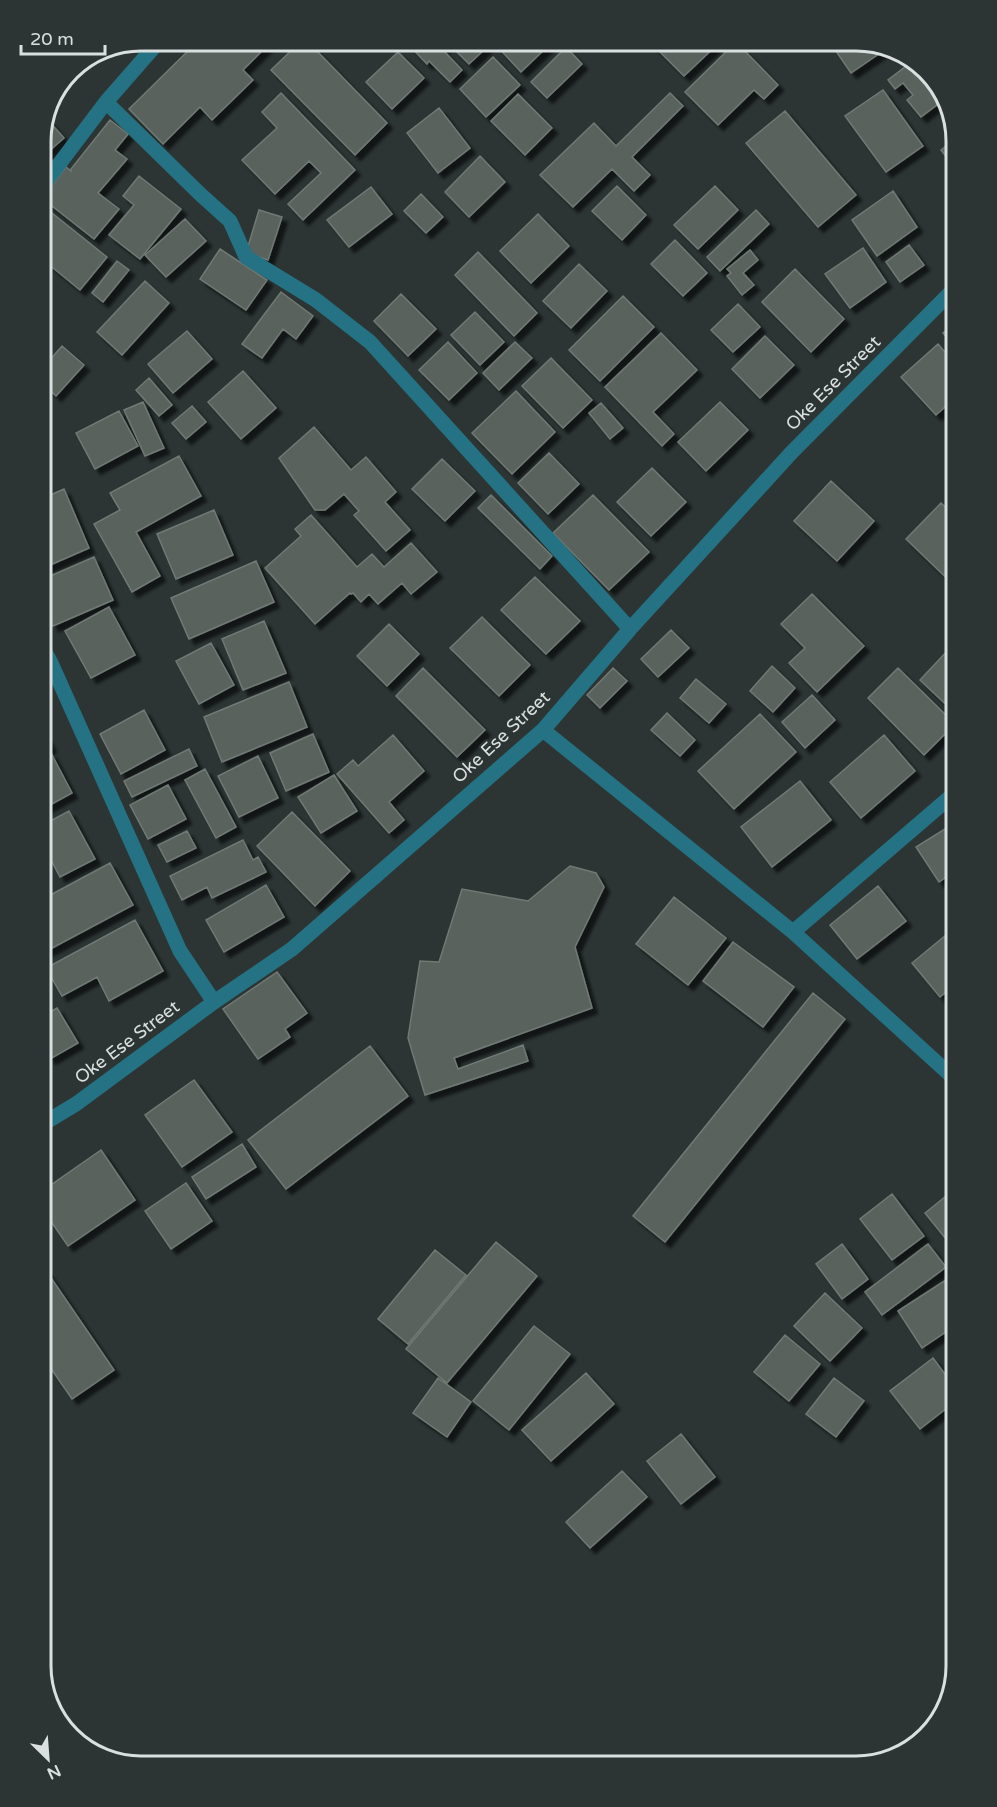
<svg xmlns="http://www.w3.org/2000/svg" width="997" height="1807" font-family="'Varela Round',sans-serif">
  <defs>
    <filter id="shadow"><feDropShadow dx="5.5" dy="5.5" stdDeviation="1.5" flood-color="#0009"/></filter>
  </defs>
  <rect width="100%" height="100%" fill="#2c3534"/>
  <path fill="#5a625d" stroke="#707974" stroke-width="1.5" filter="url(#shadow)" d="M829 41H863L886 49 851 73Z
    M720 42 684 76 652 44 653 43Z
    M736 42 778 85 764 99 754 90 718 125 685 92Z
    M483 44 486 48 469 64 455 50 461 45Z
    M495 44H547L549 45 521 72Z
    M409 45H446L442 49 462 70 450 82 429 61 427 64Z
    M267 46 243 70 253 80 212 120 200 107 163 144 129 109 192 47Z
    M296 46H312L387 123 355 155 271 70Z
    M566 47 582 64 547 98 531 82Z
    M398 52 424 78 392 109 366 82Z
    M493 57 520 85 486 117 460 89Z
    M914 60 917 61 946 98 921 117 907 100 913 95 903 83 895 89 888 80Z
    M883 90 923 146 886 172 845 116Z
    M281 93 355 170 303 220 288 204 321 173 309 161 275 194 242 160 277 128 262 112Z
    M670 93 683 106 632 157 650 175 634 191 612 169 573 207 540 175 594 123 616 146Z
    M518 94 552 128 525 155 491 121Z
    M439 108 470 148 438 173 407 133Z
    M785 111 856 195 818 227 746 143Z
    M47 119 64 138 41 158V134Z
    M110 120 128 134 115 150 127 159 98 193 119 209 94 239 42 198 66 167 71 171V169Z
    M956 138V169L941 150Z
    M480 156 505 182 469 217 445 192Z
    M139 176 181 209 140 259 109 235 134 205 123 196Z
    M617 186 646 215 622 240 592 211Z
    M715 186 738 210 698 249 674 225Z
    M371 187 392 214 349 247 327 220Z
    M893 191 917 227 877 256 852 220Z
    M421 194 443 217 426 233 404 211Z
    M259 210 282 217 268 260 246 253Z
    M756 210 769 224 720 271 707 257Z
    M52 213 107 257 80 290 41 258V228Z
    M538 214 569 246 531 283 500 251Z
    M185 219 206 241 166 277 145 255Z
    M675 240 707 273 683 296 651 264Z
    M909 245 924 265 900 282 886 262Z
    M863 248 886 282 850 308 825 274Z
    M220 249 267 280 246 310 200 279Z
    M750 250 758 260 743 273 754 285 742 295 727 276 731 273 727 269Z
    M478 252 537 313 514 336 455 275Z
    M117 261 129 270 103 302 92 293Z
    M579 264 607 291 571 328 543 301Z
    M795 269 844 319 811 352 762 302Z
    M145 281 169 303 122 355 97 332Z
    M281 292 313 316 296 339 283 329 262 358 242 344Z
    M401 294 436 329 408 356 374 321Z
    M623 296 654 327 600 381 569 350Z
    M738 304 760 327 733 352 711 330Z
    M475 312 504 342 480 365 451 335Z
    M956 323V350L943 333Z
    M187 331 212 359 173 393 148 364Z
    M661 333 697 370 653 412 674 434 662 446 605 387Z
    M765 336 794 365 760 398 732 369Z
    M448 342 477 373 449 400 419 370Z
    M515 342 532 358 499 390 483 373Z
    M938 344 956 365V397L936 415 901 377Z
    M62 346 84 365 56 396 41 382V370Z
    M551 358 592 400 563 428 522 386Z
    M243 371 276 408 241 439 208 402Z
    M149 378 172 405 159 416 136 390Z
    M516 391 555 432 512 474 472 433Z
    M143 402 164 448 145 456 124 410Z
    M720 402 748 430 706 471 678 442Z
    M601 403 623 428 610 439 589 413Z
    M192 406 206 422 186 439 172 423Z
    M119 411 138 446 95 469 76 433Z
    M314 427 351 470 366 457 396 492 385 502 410 530 386 551 354 515 359 511 344 494 325 510H315L279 458Z
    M549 453 579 484 548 514 518 483Z
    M179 456 201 496 136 532 160 576 132 592 94 524 120 510 110 493Z
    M442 459 475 491 445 521 412 489Z
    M652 468 686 502 651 536 617 502Z
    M831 481 874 521 837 561 794 521Z
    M64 489 89 548 41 569V499Z
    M491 495 552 556 540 569 478 508Z
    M593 495 649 552 609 590 553 533Z
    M941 503 956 517V587L906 539Z
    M214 510 233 555 176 579 157 534Z
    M311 515 357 567 372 554 384 567 411 543 437 572 411 594 402 583 378 604 369 594 361 602 353 593 351 594 350 593 315 624 265 568 301 536 295 529Z
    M94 557 113 600 53 626 41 597V580Z
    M256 561 274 602 189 639 171 598Z
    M535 577 580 621 546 654 501 610Z
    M812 594 864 646 817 692 789 663 805 648 781 624Z
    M109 607 135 655 91 678 65 631Z
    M482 617 530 665 499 696 450 648Z
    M264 621 286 673 243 690 222 639Z
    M389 624 419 654 387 686 357 656Z
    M671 630 689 648 658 677 641 659Z
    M211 643 234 685 199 704 176 661Z
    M950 648 956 654V714L920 680Z
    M772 666 795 688 773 712 750 691Z
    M423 668 485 730 457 757 396 696Z
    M613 668 627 681 600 708 587 695Z
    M898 668 955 724 924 755 868 698Z
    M696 679 726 704 709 723 680 698Z
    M289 682 307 727 222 762 204 717Z
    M812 695 835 720 805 748 782 722Z
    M144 710 165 750 121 774 100 734Z
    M667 713 695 740 680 756 651 730Z
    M760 714 796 752 734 809 698 771Z
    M41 728 51 747 41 753Z
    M313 734 329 772 286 791 270 753Z
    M393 735 424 771 389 802 404 820 389 833 337 774 353 760 358 766Z
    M884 735 915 771 861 818 830 782Z
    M189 749 197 766 132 797 124 781Z
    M51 753 72 793 41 810V758Z
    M258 756 278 798 239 817 218 776Z
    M205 769 236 827 216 838 185 780Z
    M334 775 357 811 321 833 298 797Z
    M800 781 831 820 772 867 741 827Z
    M168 785 186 819 148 839 130 805Z
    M69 811 95 859 60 877 41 841V826Z
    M292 812 350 871 315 906 257 846Z
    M956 822V870L939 882 916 847Z
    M187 831 196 848 167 862 158 845Z
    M243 840 253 860 258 857 266 872 212 898 207 887 182 900 170 876Z
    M110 863 133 905 41 954V900Z
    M570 866 596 873 604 887 575 947 592 1008 454 1058 458 1069 523 1045 528 1061 425 1095 408 1038 420 961 439 962 462 889 528 901Z
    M266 885 284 917 224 952 206 920Z
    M878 886 906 921 857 959 830 925Z
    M674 897 726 938 688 985 636 944Z
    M135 920 163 971 109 1001 97 977 62 996 46 968Z
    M946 935 956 949V984L940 997 912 963Z
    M733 942 794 987 763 1027 703 981Z
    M277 972 307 1013 285 1029 290 1037 258 1059 223 1009Z
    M813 993 845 1019 665 1242 633 1216Z
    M57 1008 78 1043 50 1059 41 1043V1017Z
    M370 1046 408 1096 286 1189 248 1140Z
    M194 1080 232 1132 182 1167 145 1115Z
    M242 1144 256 1167 206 1199 192 1177Z
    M101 1150 135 1200 68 1246 41 1207V1192Z
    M186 1183 212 1221 171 1249 145 1211Z
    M956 1188V1247L954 1249 925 1213Z
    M892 1194 924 1236 892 1260 860 1219Z
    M496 1242 537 1276 447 1383 406 1349Z
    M842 1244 868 1279 842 1299 816 1264Z
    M928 1244 946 1267 882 1315 865 1292Z
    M435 1250 466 1275 408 1344 378 1319Z
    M45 1269 114 1370 72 1399 41 1354V1272Z
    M955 1274 956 1276V1325L922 1348 898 1311Z
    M825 1293 862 1328 830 1361 794 1326Z
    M534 1326 570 1354 509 1430 473 1401Z
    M785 1335 820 1364 789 1401 754 1372Z
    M956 1353V1372L947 1359Z
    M933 1358 956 1389V1401L920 1429 890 1391Z
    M586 1373 614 1404 551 1461 522 1430Z
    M438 1378 471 1402 447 1437 413 1413Z
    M834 1378 864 1401 836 1437 806 1414Z
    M681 1434 715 1477 681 1504 647 1461Z
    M622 1471 647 1497 590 1548 566 1522Z"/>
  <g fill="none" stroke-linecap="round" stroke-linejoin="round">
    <path stroke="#247283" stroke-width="15" d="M106 102 200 194 230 221 246 257 316 300 370 342 630 629
      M41 188 106 102 154 47
      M41 645 51 663 180 951 214 1002
      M543 730 793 932 956 1080
      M793 932 956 792
      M41 1125 76 1104 214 1002 292 949 543 730 630 629 792 452 956 287"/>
  </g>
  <g text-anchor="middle" stroke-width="4.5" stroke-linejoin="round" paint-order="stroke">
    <g font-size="18" fill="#dae0df" stroke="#2c3534">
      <text transform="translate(833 383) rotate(-45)" y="6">Oke Ese Street</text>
      <text transform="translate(501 737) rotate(-43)" y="6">Oke Ese Street</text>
      <text transform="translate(127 1042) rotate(-37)" y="6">Oke Ese Street</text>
    </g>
  </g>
  <path d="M0 0H997V1807H0ZM141 51H856A90 90 0 0 1 946 141V1666A90 90 0 0 1 856 1756H141A90 90 0 0 1 51 1666V141A90 90 0 0 1 141 51Z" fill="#2c3534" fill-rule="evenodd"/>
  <path fill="none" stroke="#dae0df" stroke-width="3" d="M141 51H856A90 90 0 0 1 946 141V1666A90 90 0 0 1 856 1756H141A90 90 0 0 1 51 1666V141A90 90 0 0 1 141 51Z"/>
  <g transform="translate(48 1759) rotate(155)" stroke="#2c3534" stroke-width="4.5" paint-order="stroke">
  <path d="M0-4.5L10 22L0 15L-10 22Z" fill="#dae0df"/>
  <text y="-9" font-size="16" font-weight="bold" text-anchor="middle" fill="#dae0df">N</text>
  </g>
  <path d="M21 45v9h84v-9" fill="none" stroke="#dae0df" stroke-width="3"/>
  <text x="30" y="45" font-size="18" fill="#dae0df" stroke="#2c3534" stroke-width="4.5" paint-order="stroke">20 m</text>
</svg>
